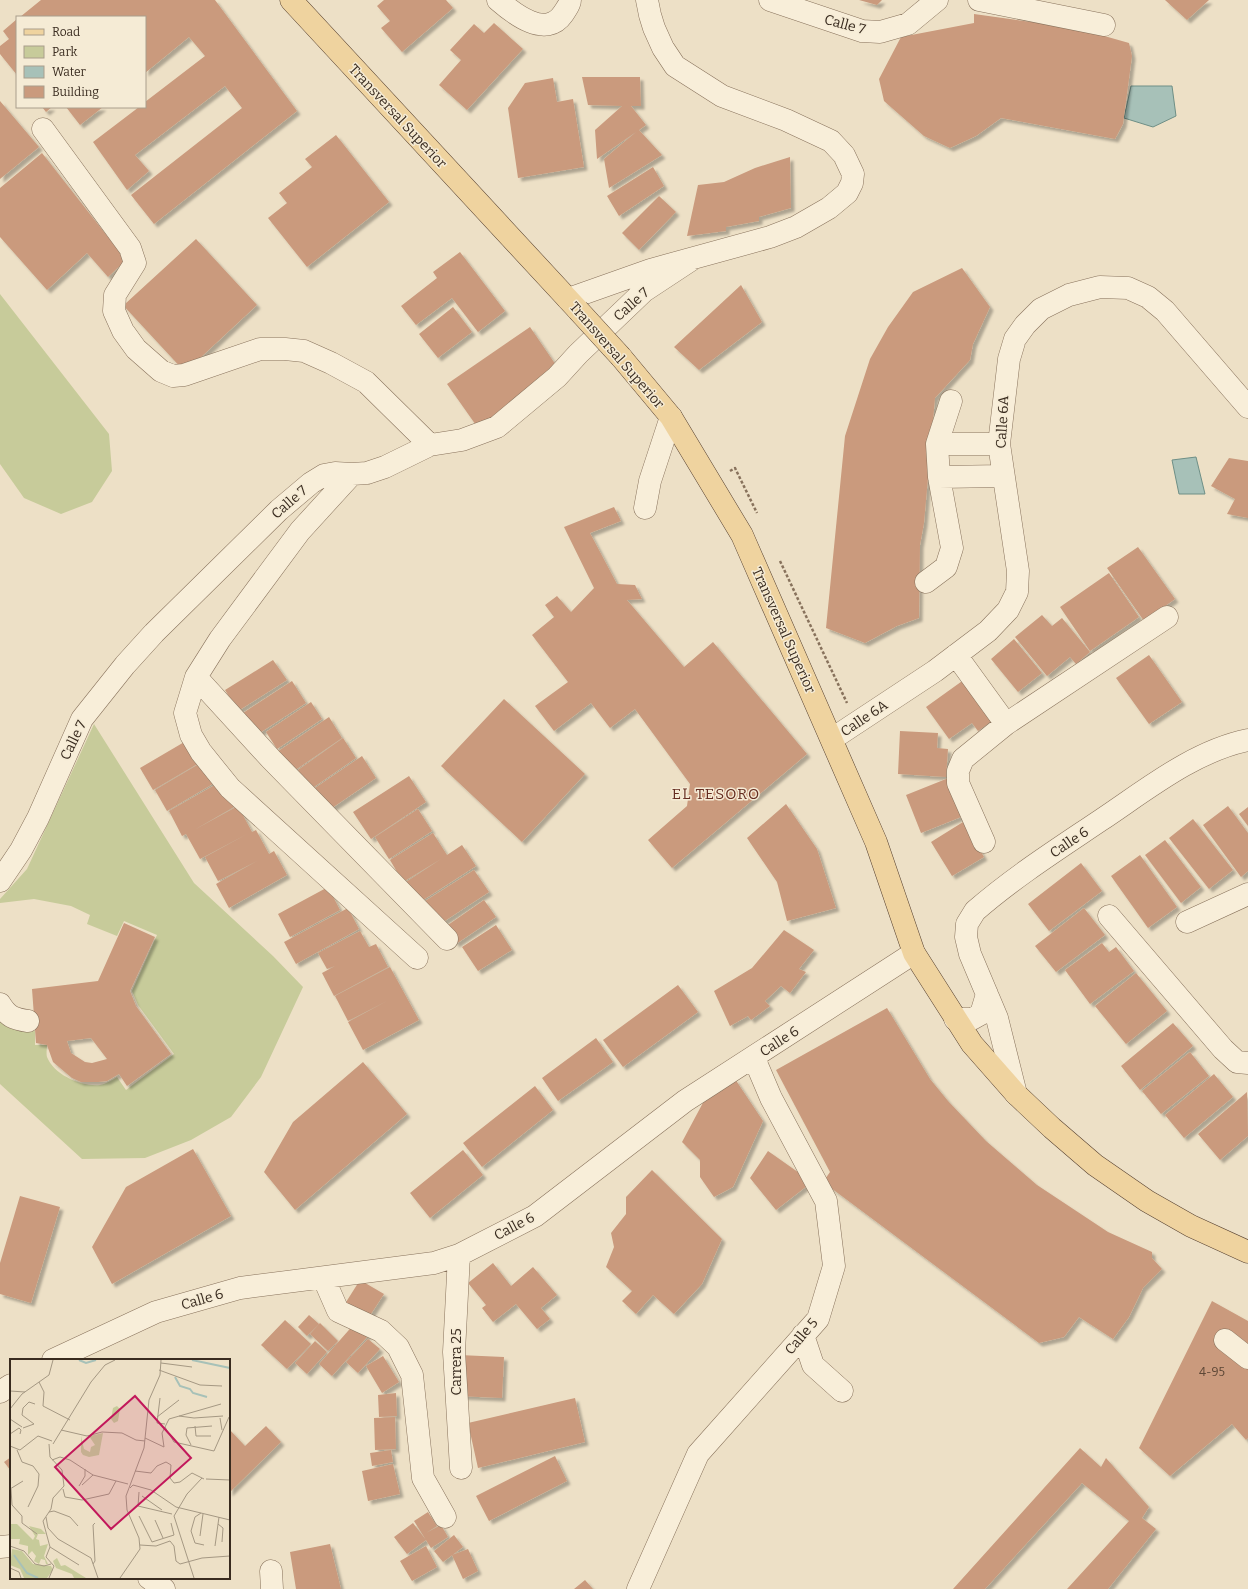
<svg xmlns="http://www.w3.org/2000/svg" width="1248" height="1589" font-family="Bitter,serif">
  <defs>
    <filter id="shadow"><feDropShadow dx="3.5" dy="3.5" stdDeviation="1" flood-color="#0004"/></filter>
  </defs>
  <rect width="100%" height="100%" fill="#ede0c6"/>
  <path fill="#c7cb9a" d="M0 294 109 434 112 471 92 502 61 514 24 498 0 464Z
    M94 724 194 883 273 956 303 987 261 1077 231 1117 191 1140 145 1158 82 1159 0 1084V1015L23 1032 35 1031V1045H47C47 1048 46 1054 47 1057 54 1075 82 1087 100 1085 106 1084 112 1080 117 1077L126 1090 174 1054 138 1005 132 991 157 935 124 921 117 936 87 924 90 915 71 906 34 899 0 903V899L27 869Z"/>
  <path fill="#a7c1b8" stroke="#6e8f86" d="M1131 86H1172L1176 116 1153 127 1124 118Z
    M1196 457 1205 494H1179L1172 460Z"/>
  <path fill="#ca9a7d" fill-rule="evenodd" filter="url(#shadow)" d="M41 0H215L297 111 154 224 131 195 242 108 225 86 135 155 149 171 127 190 93 142 139 107H145V102L205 56 189 37 145 73V17H20Z
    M384 0H446L453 8 402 52 381 28 390 21 377 6Z
    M859 0H882L877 5Z
    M1165 0H1209L1187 20Z
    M974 14 1031 22 1062 24 1129 43 1132 56 1123 124 1115 139 1001 118 976 136 950 148 924 136 884 101 879 79 901 37 974 23Z
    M17 19V75L0 54V46L9 39 3 31Z
    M494 23 523 49 467 110 439 85 461 60 450 50 474 24 484 33Z
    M582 77H640L641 106H631L646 125 639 130 662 155 609 188 604 159 636 132 597 159 595 130 622 106 588 105Z
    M553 78 557 102 573 99 584 167 518 178 508 108 525 83Z
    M0 101 39 147 0 179Z
    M42 107H52L46 112Z
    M66 107H103L80 125Z
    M336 135 389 202 307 267 268 218 287 203 279 193 312 167 305 159Z
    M42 153 126 260 108 277 87 253 47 290 0 237V188Z
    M790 157 791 208 759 217V221L726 227V231L687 236 698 185 724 182 755 168Z
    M653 167 664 186 619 216 607 196Z
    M659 196 676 212 639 250 622 233Z
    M196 239 257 305 185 372 121 303 125 304Z
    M460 252 505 311 478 332 452 298 416 325 401 306 437 278 433 272Z
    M962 268 990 307 973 344 970 360 935 398 924 523 920 545 919 618 897 626 865 643 826 628 845 436 870 359 888 327 913 292Z
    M741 285 762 322 699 370 674 347Z
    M453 307 472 332 438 358 419 334Z
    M530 327 560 371 478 428 447 384Z
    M1229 458 1248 461V518L1227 514 1235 499 1211 486Z
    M614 507 621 521 590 533 617 584 635 585 642 599 627 600 684 667 713 642 807 754 672 868 648 840 687 806 690 784 635 709 610 728 591 703 554 731 535 706 568 682 532 635 554 617 545 605 557 596 571 612 594 588 564 527Z
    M1138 547 1175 599 1144 621 1107 568Z
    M1109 573 1139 617 1090 651 1060 607Z
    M1042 615 1052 626 1062 618 1090 652 1076 664 1070 657 1047 676 1015 637Z
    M1014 639 1042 673 1018 692 991 659Z
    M1149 655 1182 702 1149 724 1116 678Z
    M273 660 287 680 238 711 225 690Z
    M965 679 995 719 978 731 972 723 949 739 926 707Z
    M292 681 306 703 258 734 243 713Z
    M504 699 585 774 522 842 441 766Z
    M311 702 322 719 277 749 266 732Z
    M329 717 342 738 291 773 277 752Z
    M900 731 938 733 937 748 948 749 946 777 898 774Z
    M343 738 356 758 311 789 298 770Z
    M186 741 199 763 153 790 140 768Z
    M362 756 376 778 329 810 315 788Z
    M204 761 216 782 167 811 155 790Z
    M409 776 426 802 371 839 353 812Z
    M951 777 966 815 921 833 906 795Z
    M220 782 234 807 194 830 238 806 252 832 256 830 269 854 274 851 287 875 229 908 216 884 257 861 218 881 205 857 249 833 200 859 186 834 182 836 169 811Z
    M786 804 817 849 836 908 787 921 777 882 747 838Z
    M1228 806 1248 833V871L1241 877 1203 825Z
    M1248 807V826L1239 814Z
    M418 809 432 831 389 859 375 837Z
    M1193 819 1233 870 1209 889 1169 838Z
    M963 822 984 857 952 876 931 842Z
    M433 833 447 855 462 845 476 866 417 904 403 884 441 859 403 882 390 860Z
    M1165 840 1201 887 1181 903 1145 855Z
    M1140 855 1177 907 1148 928 1111 876Z
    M1081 863 1102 891 1049 931 1028 904Z
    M474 870 489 892 437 926 422 903Z
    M328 887 340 910 290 937 278 914Z
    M484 900 496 917 456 944 445 927Z
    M348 908 359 929 296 964 284 942Z
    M1084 908 1105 935 1056 972 1035 946Z
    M124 923 155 937 130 991 136 1006 171 1054 127 1086 119 1074 107 1081 98 1082H81L72 1078 53 1062 47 1045 36 1043 32 989 98 981ZM91 1038 107 1059 92 1063 85 1062 71 1053 67 1041Z
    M496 925 512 950 478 971 462 947Z
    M784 930 814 950 799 969 806 972 790 993 781 986 765 1001 770 1006 751 1020 748 1016 730 1026 714 991 752 968Z
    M360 931 369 947 376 944 388 967 334 996 322 973 335 966 327 969 318 953Z
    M1102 943 1109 952 1116 947 1134 971 1090 1004 1065 970Z
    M390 967 419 1020 363 1050 348 1022 387 1001 348 1021 335 996Z
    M1136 973 1167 1011 1126 1044 1095 1006Z
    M678 985 698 1012 623 1067 603 1040Z
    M887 1008 930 1079 948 1101 986 1141 1037 1185 1108 1232 1152 1252V1258L1162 1269 1143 1288 1129 1317 1113 1339 1079 1317 1064 1337 1039 1343 823 1182 830 1172 776 1070Z
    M1173 1023 1193 1046 1140 1090 1121 1066Z
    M596 1038 613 1062 558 1101 542 1078Z
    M1190 1052 1209 1076 1161 1114 1142 1091Z
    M363 1062 407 1114 295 1210 264 1172 293 1122Z
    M1214 1074 1233 1097 1184 1138 1165 1115Z
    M735 1079 763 1121 733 1187 714 1197 700 1177V1160L682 1142 705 1099Z
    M535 1086 553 1110 482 1167 463 1143Z
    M1247 1092 1248 1136 1220 1160 1198 1134Z
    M193 1149 231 1216 112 1284 92 1247 126 1187Z
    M463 1150 483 1175 430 1218 410 1193Z
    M768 1151 812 1182 776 1210 750 1178Z
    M652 1170 722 1239 702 1284 674 1314 653 1295 636 1314 622 1301 632 1291 606 1267 614 1247 611 1233 626 1214V1197Z
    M20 1196 60 1207 31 1303 0 1294V1263Z
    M493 1263 511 1286 533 1267 557 1295 541 1308 550 1319 537 1329 516 1304 493 1322 482 1308 486 1305 468 1283Z
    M360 1280 384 1294 367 1320 341 1310Z
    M1212 1301 1248 1321V1438L1246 1440 1232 1424 1170 1476 1139 1448Z
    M309 1315 319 1324 307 1336 298 1327Z
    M285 1320 311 1344 287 1369 261 1345Z
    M320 1323 338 1341 328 1351 310 1334Z
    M355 1323 368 1336 332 1376 319 1364Z
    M368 1339 380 1349 358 1373 346 1362Z
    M315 1341 327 1352 307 1374 295 1363Z
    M459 1355 504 1357 502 1398 457 1396Z
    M383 1356 399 1382 382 1393 366 1366Z
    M396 1393 397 1416 379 1417 378 1395Z
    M575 1398 585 1442 478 1468 468 1423Z
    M395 1417 396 1449 375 1450 374 1418Z
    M266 1426 281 1442 229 1493V1429L245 1446Z
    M1080 1448 1101 1467 1106 1458 1149 1507 1142 1518 1156 1529 1108 1589H1067L1129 1521 1082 1483 985 1589H953Z
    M391 1450 393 1462 372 1466 370 1453Z
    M555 1456 567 1481 489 1521 476 1496Z
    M11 1457V1471L4 1462Z
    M393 1464 400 1494 368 1501 362 1471Z
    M428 1512 437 1526 426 1533 441 1525 448 1537 431 1548 414 1521Z
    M413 1523 426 1540 407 1554 394 1537Z
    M454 1535 463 1547 443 1562 434 1551Z
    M330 1544 341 1589H296L290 1552Z
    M426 1546 437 1567 412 1581 400 1561Z
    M468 1549 478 1571 463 1579 452 1555Z
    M585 1580 593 1589H574Z"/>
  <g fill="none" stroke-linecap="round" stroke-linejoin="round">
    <g stroke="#88725c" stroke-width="23">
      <path id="minor" d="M498 0C514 14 546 39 563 14 566 9 570 5 570 0
        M770 0 862 31 880 32 908 24 937 0
        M979 0 1104 25
        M43 129 130 248 135 263 115 295 114 311 123 331 136 349 161 371 173 376 184 375 260 349H285L304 351 331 363 366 382 430 445
        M568 299 650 270 770 237 796 227 829 208 847 193 852 183 853 174 844 155 831 141 786 120 722 96 675 66 663 48 654 28 650 15 647 0
        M937 444H999
        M352 474 300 531 220 639 196 677 185 713 191 735 201 752 230 788 417 958
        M939 477 937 444 951 401
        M645 508 650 481 671 417
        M926 582 946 567 952 548 939 477 1003 476
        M956 655 1006 724
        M196 677 271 759 447 939
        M832 739 935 671 988 631 1008 610 1017 592 1018 571 999 444 1009 359 1015 339 1025 325 1041 309 1069 295 1100 287 1128 288 1148 297 1165 311 1248 407
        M984 842 958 783V771L963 759 1006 724 1167 617
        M0 881 21 850 38 818 82 719 125 665 154 633 279 510 311 483 324 475 335 473 352 474 367 473 385 467 430 445 462 440 497 427 557 377 578 354 644 291 691 260
        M1109 916 1223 1049 1237 1062 1248 1063
        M1187 922 1248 894
        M0 1004C8 1017 14 1019 28 1021
        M955 1019H972L981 1014 987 994
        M1016 1094 997 1018 970 954 966 937 967 924 975 911C1014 877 1058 849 1101 820 1146 790 1194 751 1248 740
        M459 1255 454 1352 461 1468
        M324 1279 338 1311 381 1331 398 1347 412 1375 423 1478 445 1517
        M803 1335 813 1365 842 1391
        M1225 1340 1248 1358
        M53 1360 156 1312 240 1288 434 1263 459 1255 535 1216 685 1101 914 953
        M0 1392 11 1385
        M0 1547 11 1546
        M271 1571 272 1589
        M149 1578 164 1589
        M638 1589 698 1454 818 1319 834 1266 826 1201 771 1098 754 1058"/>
    </g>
    <g stroke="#564030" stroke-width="23">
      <path id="major" d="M291 0 578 310
        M621 357 671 417 742 535 876 842 914 953 972 1044 1016 1094 1052 1128 1095 1165 1147 1201 1191 1226 1248 1252"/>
    </g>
    <path stroke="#88725c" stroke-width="2.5" stroke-dasharray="3 2" stroke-linecap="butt" d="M730 471 735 468 757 513
      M780 561 847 703"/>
    <use href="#minor" stroke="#f8eed9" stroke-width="22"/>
    <use href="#major" stroke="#efd39f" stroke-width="22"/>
    <g stroke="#564030" stroke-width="23" stroke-linecap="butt">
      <path id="major-bridge" d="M578 310 621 357"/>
    </g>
    <use href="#major-bridge" stroke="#efd39f" stroke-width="22"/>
  </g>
  <g text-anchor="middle" stroke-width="3" stroke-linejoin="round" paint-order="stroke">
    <g font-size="12" fill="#5d4736">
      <text x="1212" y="1376">4-95</text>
    </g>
    <g font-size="14" fill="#392b1f" stroke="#f5ebd5">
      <text transform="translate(845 24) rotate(15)" y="5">Calle 7</text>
      <text transform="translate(398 116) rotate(47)" y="5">Transversal Superior</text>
      <text transform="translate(631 304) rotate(-42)" y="5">Calle 7</text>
      <text transform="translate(617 355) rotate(49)" y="5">Transversal Superior</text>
      <text transform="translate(1002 422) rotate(-87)" y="5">Calle 6A</text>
      <text transform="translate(289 502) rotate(-41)" y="5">Calle 7</text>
      <text transform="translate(784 630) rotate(66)" y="5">Transversal Superior</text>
      <text transform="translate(864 718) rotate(-34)" y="5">Calle 6A</text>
      <text transform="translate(73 740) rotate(-64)" y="5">Calle 7</text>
      <text transform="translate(1069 842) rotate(-34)" y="5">Calle 6</text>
      <text transform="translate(779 1041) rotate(-33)" y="5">Calle 6</text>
      <text transform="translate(514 1226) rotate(-28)" y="5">Calle 6</text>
      <text transform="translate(202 1299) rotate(-16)" y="5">Calle 6</text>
      <text transform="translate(801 1336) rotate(-50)" y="5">Calle 5</text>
      <text transform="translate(456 1362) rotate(-90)" y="5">Carrera 25</text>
    </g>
    <g font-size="15" letter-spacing="1" fill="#642c20" stroke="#f5ebd5">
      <text x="716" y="799">EL TESORO</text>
    </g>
  </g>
  <g transform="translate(10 1359)">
    <rect width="220" height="220" fill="#ede0c6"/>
    <path d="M107 47 110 50 108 62 104 64 101 60 103 49ZM93 74 89 96 79 98 73 96 71 93V77L74 90 80 93 81 88 85 86 79 77ZM0 165H7L23 181 25 177 19 167 31 170 36 175H28L26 180 29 181 30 187 38 185 34 197 38 205H36L35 201 31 200 29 205 24 202 26 197 22 192 18 196V187L9 185 10 180H0ZM2 190 12 192 23 205 41 207 43 211 37 219H14L10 210 0 206ZM47 199 51 207 55 206 76 219H64L62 215 46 209 43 202Z" fill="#c7cb9a"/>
    <path fill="none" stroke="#a7c1b8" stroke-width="2" d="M69 1 76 4 86 1M182 1 220 9M165 18 170 27 180 30 183 34 197 38M4 196 17 214 28 219"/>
    <path fill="none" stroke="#a59883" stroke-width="1" d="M151 4 182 8M149 11 190 26 212 27M29 23 34 33 33 47 60 61M0 32 15 33M150 39 147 64 155 65M0 50 12 35 39 16 43 1M169 57 184 59 213 57M147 58 169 41M210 59 212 71M0 60 12 68M185 67 186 77H201M155 68 164 83 204 92 219 58M13 69 24 65 12 56 13 49 19 43 25 45M51 71 77 77 92 73 112 74 126 81 135 82M0 75 9 69 11 71 10 75M135 79 154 88 152 74 159 60 211 45M43 85 81 23 95 6 105 1M181 86 176 76 177 69 202 67M0 87 10 91 28 77 42 82M7 91 12 103 23 107 29 115 28 127 18 148M42 101 50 98 60 101 83 116 118 125M125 112 141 114 147 107 156 103 161 106 160 119 164 124 170 123 182 114 194 120M196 120 220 121M72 126 83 116M69 127 75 117V110M120 129 123 126 141 131 166 148 220 161M0 130 13 122M1 130 2 146 12 157V164L27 175M53 130 55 138 72 141 99 135 106 122M129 133 128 147 162 155M132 137 152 151M39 153 44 152 60 158 68 167M191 154 185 158 181 172 185 184 194 186M129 157 142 183 164 176 161 164M36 158 38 169 48 180 81 199 88 219M145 161 153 179M208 165 213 169 212 183M190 177 193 155M130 186 146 187 160 182 164 187 166 202 170 205 192 199 220 197M0 187 14 192 25 205 34 207 41 205M205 187 209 158M40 188 69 206M83 205 85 202 83 166 85 164M0 209 9 213 11 219M39 219 44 207 36 198 40 188 33 162 41 150 43 139 54 127 52 111 40 98 39 85M110 219 130 190 129 179 117 151 116 137 134 89 139 41 150 16 151 1M184 219 164 157 177 135 192 119"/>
    <path fill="#c2185b" fill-opacity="0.15" stroke="#c2185b" stroke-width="2" d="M125 37 181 99 101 170 45 108Z"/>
    <rect width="220" height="220" fill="none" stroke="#392b1f" stroke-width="2"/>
  </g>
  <rect x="16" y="16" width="130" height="92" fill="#f5ebd5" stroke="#aa9e8c"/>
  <rect x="24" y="29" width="20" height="6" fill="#efd39f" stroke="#aa9e8c"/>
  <text x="52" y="36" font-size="12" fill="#392b1f">Road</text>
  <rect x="24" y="46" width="20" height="12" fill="#c7cb9a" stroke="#aa9e8c"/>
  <text x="52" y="56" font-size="12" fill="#392b1f">Park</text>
  <rect x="24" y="66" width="20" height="12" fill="#a7c1b8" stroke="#aa9e8c"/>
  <text x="52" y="76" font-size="12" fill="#392b1f">Water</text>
  <rect x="24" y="86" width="20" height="12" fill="#ca9a7d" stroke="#aa9e8c"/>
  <text x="52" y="96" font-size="12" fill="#392b1f">Building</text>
</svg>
